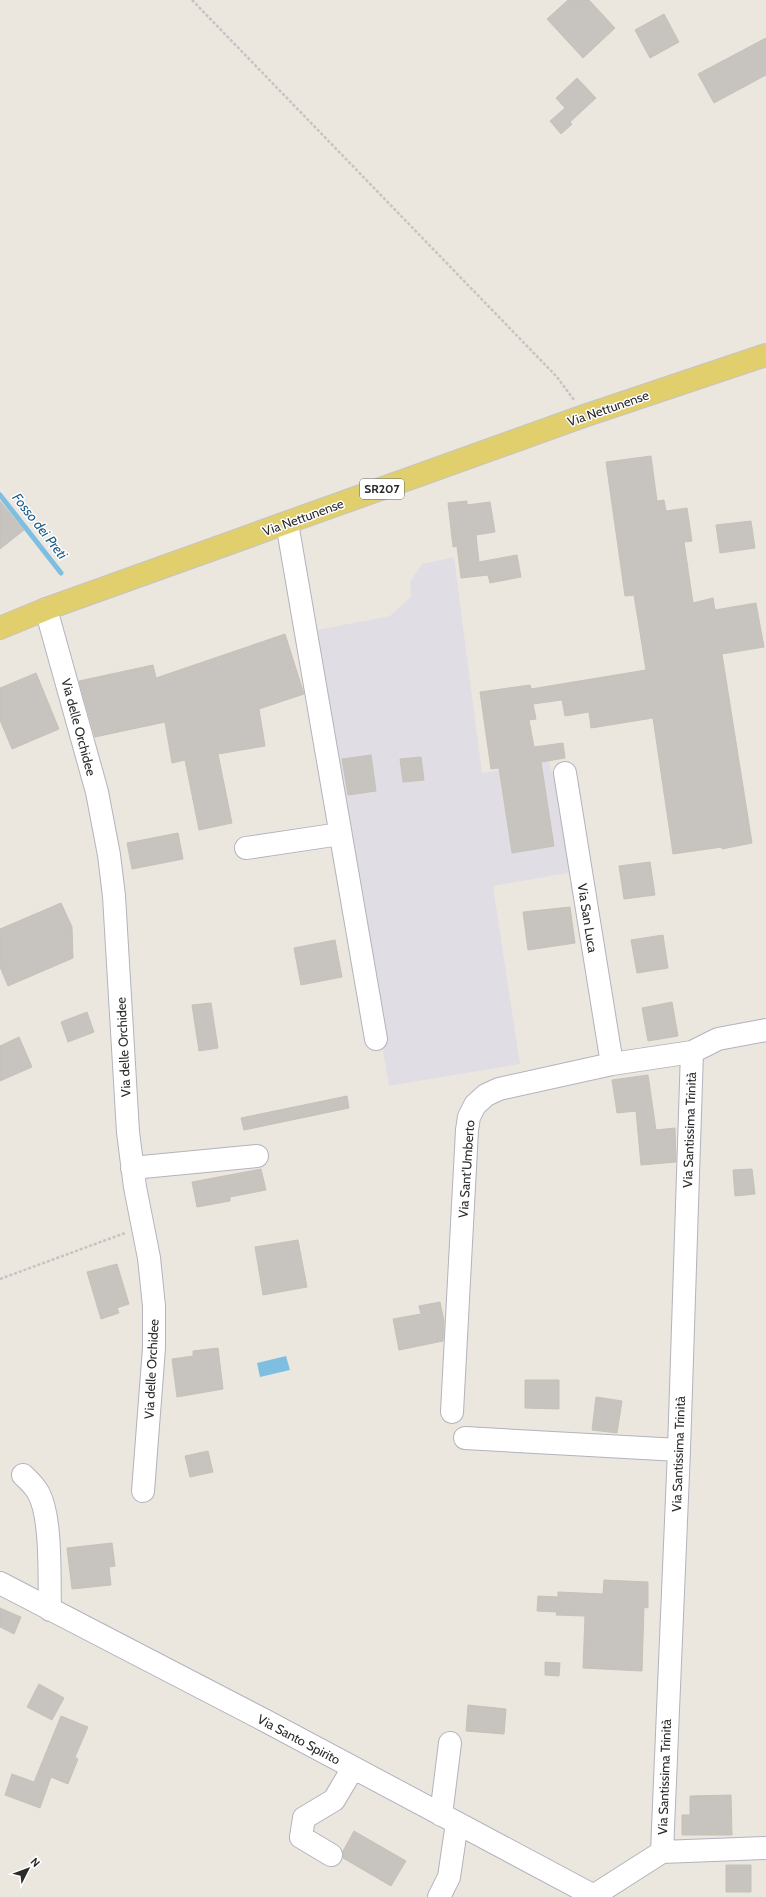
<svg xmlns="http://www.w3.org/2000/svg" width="766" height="1897" font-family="Cabin,sans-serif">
  <rect width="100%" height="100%" fill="#ebe7df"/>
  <path fill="#e0dee4" d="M454 557 482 773 549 761 551 770 559 776 573 872 493 886 520 1064 389 1086 312 631 390 616 411 596 410 582 422 564Z"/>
  <path fill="#7ebfe1" d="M286 1356 290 1370 260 1377 257 1363Z"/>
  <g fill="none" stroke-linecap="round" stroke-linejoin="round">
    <path stroke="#7ebfe1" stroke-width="5" d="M0 495 61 573"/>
  </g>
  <path fill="#c7c3be" stroke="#c6c2b8" d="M568 0H589L615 28 583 58 547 19Z
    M664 14 679 42 650 58 635 30Z
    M766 38V75L714 103 698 74Z
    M577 78 596 98 570 122 572 124 561 134 550 121 565 108 556 98Z
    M651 456 657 501 664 500 666 511 687 508 692 541 684 542 693 603 713 598 715 610 756 603 764 647 722 654 752 843 722 849V847L673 854 653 718 591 728 589 712 565 716 562 700 533 704 536 719 529 720 534 747 563 743 565 758 541 762 554 846 512 853 499 768 491 769 480 692 530 685 531 689 646 670 634 595 625 596 606 462Z
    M0 501 24 530 0 549Z
    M467 501V505L490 502 495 532 476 535 479 562 517 555 521 577 490 583 488 575 461 578 457 546 453 547 448 503Z
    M751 521 755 548 720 553 716 525Z
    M285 634 304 694 259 709 265 746 218 754 232 823 199 830 185 760 172 763 165 722 95 737 79 681 153 665 156 678Z
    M36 673 59 729 12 749 0 720V688Z
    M371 755 376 791 348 795 342 759Z
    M421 757 424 780 403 782 400 759Z
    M178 833 183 859 132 869 127 843Z
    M650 862 655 895 624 899 619 866Z
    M61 903 72 927 73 958 8 986 0 967V929Z
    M570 907 575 943 528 950 523 912Z
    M663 935 668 968 637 973 631 940Z
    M335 940 342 977 301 985 294 948Z
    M672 1002 678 1036 648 1041 642 1008Z
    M211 1003 218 1048 199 1051 192 1005Z
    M87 1012 94 1032 68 1042 61 1022Z
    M19 1037 32 1067 0 1081V1046Z
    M648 1075 656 1130 675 1128 676 1162 641 1165 636 1111 617 1113 612 1080Z
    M347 1096 349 1108 244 1130 241 1118Z
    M261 1169 266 1190 230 1197V1201L197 1207 192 1182Z
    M752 1169 755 1194 735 1196 733 1170Z
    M298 1240 307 1287 263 1295 255 1247Z
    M117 1264 129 1304 117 1308 119 1313 101 1319 87 1272Z
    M440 1302 444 1321 443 1341 399 1350 393 1319 421 1314 419 1306Z
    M218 1348 223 1389 177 1397 172 1359 193 1356V1351Z
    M525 1380H559V1409L525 1408Z
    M596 1397 622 1401 617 1433 592 1430Z
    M208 1451 213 1472 190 1477 185 1456Z
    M112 1543 115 1566 109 1567 111 1585 72 1589 67 1548Z
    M604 1580 648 1582V1608L644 1607 642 1671 583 1668 585 1616 556 1615 557 1612 537 1611 538 1596 558 1597V1592L603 1594Z
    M0 1608 21 1617 14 1634 0 1627Z
    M545 1662 560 1663 559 1676 545 1675Z
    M39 1684 64 1698 52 1720 27 1707Z
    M468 1705 506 1709 504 1734 466 1731Z
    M61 1716 88 1727 75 1757 78 1759 68 1784 51 1777 40 1808 5 1795 12 1774 34 1782Z
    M731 1795 732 1835H682V1815H690V1796Z
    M354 1831 406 1861 391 1886 343 1858V1851Z
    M726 1865H751V1892H726Z"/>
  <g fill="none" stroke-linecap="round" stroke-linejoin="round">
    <g stroke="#b2b3bd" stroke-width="24">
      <path id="minor" d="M287 523 376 1039
        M46 609 97 792 109 855 114 896 128 1132 135 1187 149 1258 154 1306V1348L143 1491
        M565 773 612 1064
        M246 848 340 834
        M132 1168 257 1156
        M452 1412 467 1130 469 1117 475 1105 486 1095 499 1089 612 1064 692 1052
        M465 1438 679 1450
        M23 1475C29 1481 35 1486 39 1494 52 1519 49 1580 50 1610
        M0 1583 264 1720 596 1897
        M441 1815 450 1743
        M662 1852 766 1848
        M331 1855 301 1837 304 1818 334 1800 353 1768
        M593 1896 662 1852 679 1450 692 1052 718 1039 766 1030
        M439 1897 449 1877 457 1823"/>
    </g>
    <g stroke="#c4c4c4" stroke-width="24">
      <path id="major" d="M0 628 46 609 581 417 766 355"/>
    </g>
    <path stroke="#c4c4c4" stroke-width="2.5" stroke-dasharray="3 2" stroke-linecap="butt" d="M192 0 557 377 574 400
      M0 1279 125 1233"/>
    <use href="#minor" stroke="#fff" stroke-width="22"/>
    <use href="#major" stroke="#e1cf6e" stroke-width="22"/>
  </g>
  <g text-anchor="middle" stroke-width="3" stroke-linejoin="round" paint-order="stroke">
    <rect fill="#fff" stroke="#6b6b6b" stroke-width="1" x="360" y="479" width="44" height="20" rx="3"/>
    <g font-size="12" font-weight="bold" fill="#2b2b2b">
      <text x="382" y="493">SR207</text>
    </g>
    <g font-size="13" fill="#2b2b2b" stroke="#fff">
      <text transform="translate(608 408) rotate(-19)" y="5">Via Nettunense</text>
      <text transform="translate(303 517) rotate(-20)" y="5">Via Nettunense</text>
      <text transform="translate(79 727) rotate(75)" y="5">Via delle Orchidee</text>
      <text transform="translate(588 918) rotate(81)" y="5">Via San Luca</text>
      <text transform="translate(123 1047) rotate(-93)" y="5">Via delle Orchidee</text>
      <text transform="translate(689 1130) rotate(-88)" y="5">Via Santissima Trinità</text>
      <text transform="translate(466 1169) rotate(-86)" y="5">Via Sant'Umberto</text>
      <text transform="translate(151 1369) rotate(-87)" y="5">Via delle Orchidee</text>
      <text transform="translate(678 1454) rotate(-88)" y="5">Via Santissima Trinità</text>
      <text transform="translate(299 1739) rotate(28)" y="5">Via Santo Spirito</text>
      <text transform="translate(664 1777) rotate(-88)" y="5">Via Santissima Trinità</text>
    </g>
    <g font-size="14" font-style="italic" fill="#1d5e8c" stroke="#fff">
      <text transform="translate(40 526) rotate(52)" y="5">Fosso dei Preti</text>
    </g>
  </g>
  <g transform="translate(28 1869) rotate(48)" stroke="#ffffff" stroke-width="3" paint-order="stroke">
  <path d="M0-3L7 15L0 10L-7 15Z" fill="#2b2b2b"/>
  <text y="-6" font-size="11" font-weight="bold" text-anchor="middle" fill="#2b2b2b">N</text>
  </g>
</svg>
